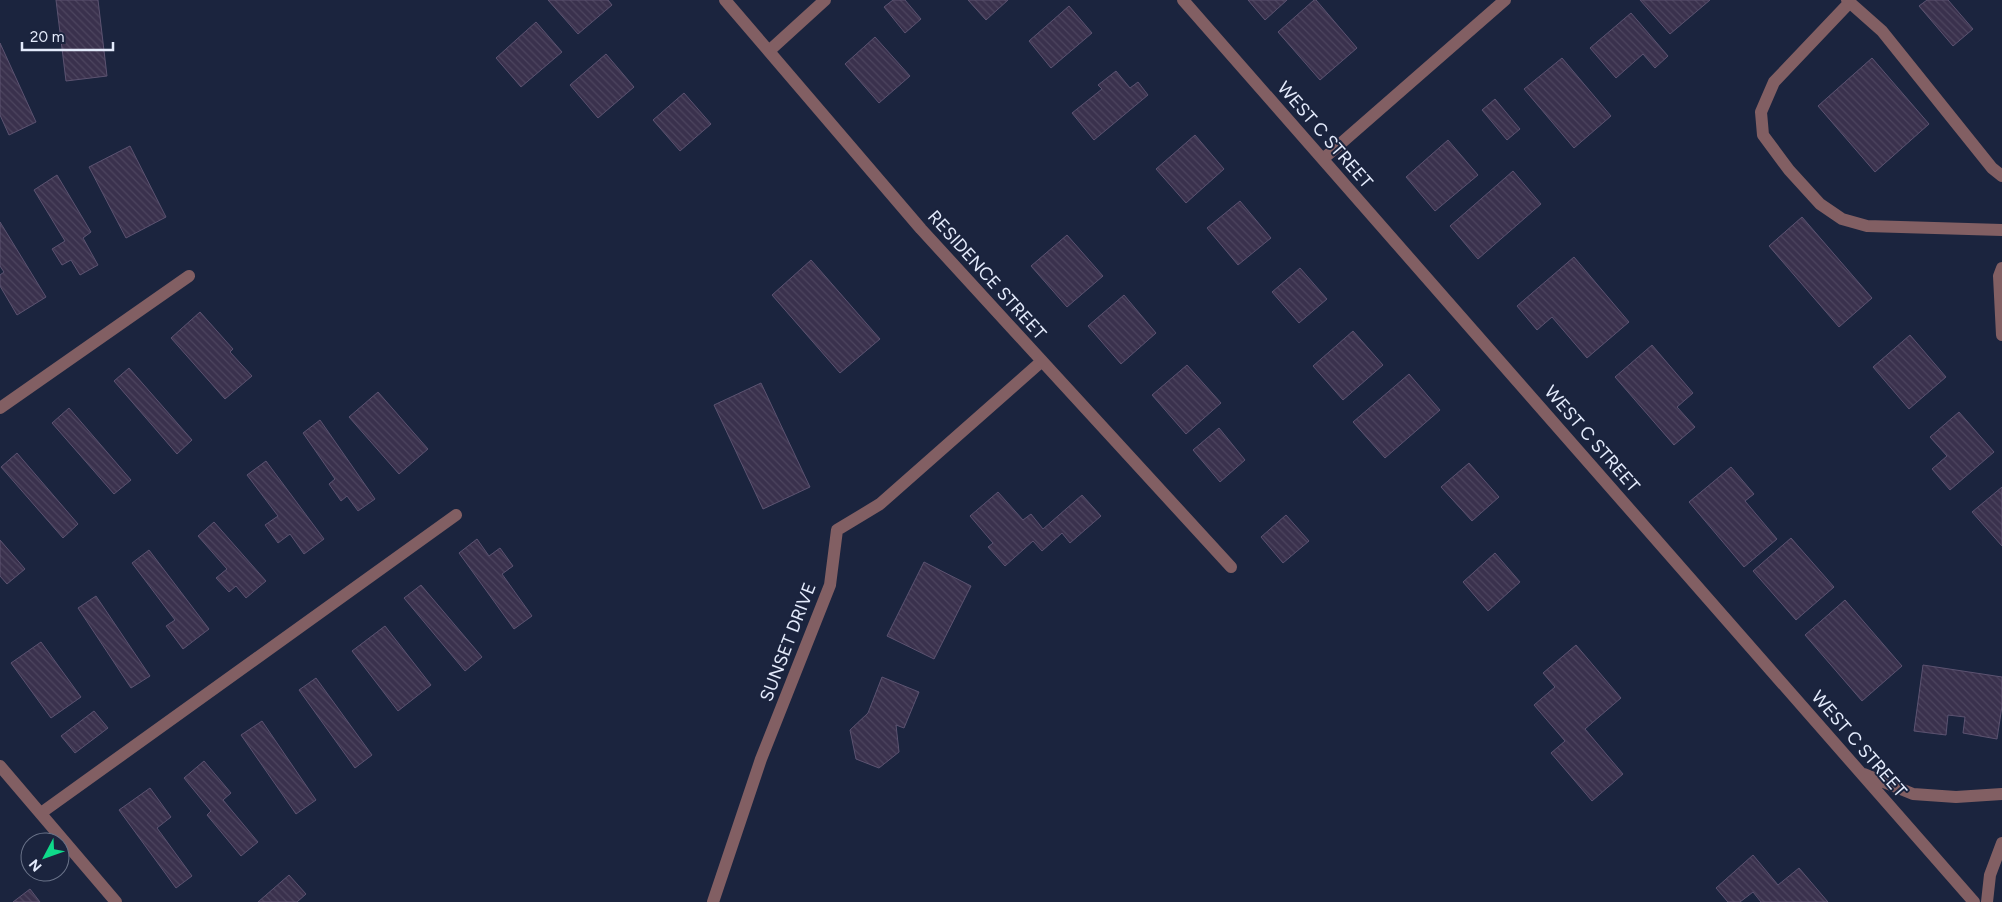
<svg xmlns="http://www.w3.org/2000/svg" width="2002" height="902" font-family="Figtree,sans-serif">
  <defs>
    <pattern id="building-back-hatch" width="6" height="6" patternUnits="userSpaceOnUse" patternTransform="scale(1.25)"><rect width="6" height="6" fill="#3a314d"/><path d="M-1 5l2 2M0 0l6 6M5-1l2 2" fill="none" stroke="#4d455f"/></pattern>
  </defs>
  <rect width="100%" height="100%" fill="#1b243e"/>
  <path fill="url(#building-back-hatch)" stroke="#5c5371" d="M56 0H98L107 76 66 81Z
    M548 0H608L612 5 578 34Z
    M893 0H905L921 19 905 33 884 7Z
    M968 0H1008L986 20Z
    M1248 0H1287L1265 20Z
    M1314 0H1316L1357 48 1320 80 1278 32Z
    M1640 0H1710L1670 34Z
    M1927 0H1948L1973 29 1953 46 1919 6Z
    M1069 6 1092 33 1051 68 1029 41Z
    M1631 13 1668 56 1655 68 1643 54 1616 78 1590 48Z
    M536 22 562 52 521 87 496 58Z
    M875 37 910 76 879 103 845 64Z
    M0 43 36 122 9 135 0 115Z
    M606 54 634 87 598 118 570 85Z
    M1562 58 1611 116 1574 148 1524 89Z
    M1872 58 1929 124 1875 172 1818 106Z
    M1116 71 1130 88 1138 82 1148 95 1094 140 1072 113 1102 89 1098 85Z
    M684 93 711 124 680 151 653 120Z
    M1495 99 1520 129 1507 140 1482 110Z
    M1195 135 1224 169 1186 203 1156 169Z
    M1448 140 1478 175 1435 211 1406 177Z
    M130 146 166 217 126 238 89 167Z
    M1513 171 1541 204 1478 259 1450 226Z
    M57 175 91 232 83 238 98 265 80 275 71 260 62 265 52 249 65 241 34 190Z
    M1240 201 1271 238 1238 265 1207 228Z
    M1802 217 1872 298 1839 327 1769 246Z
    M0 222 46 297 17 315 0 286V275L4 272 0 266Z
    M1067 235 1103 276 1067 307 1031 266Z
    M1574 257 1629 322 1587 358 1552 317 1537 330 1517 306Z
    M811 260 880 339 840 373 772 295Z
    M1300 268 1327 299 1299 323 1272 292Z
    M1124 295 1156 333 1121 364 1088 326Z
    M200 312 233 349 230 352 252 376 225 399 171 338Z
    M1353 331 1383 365 1343 400 1313 366Z
    M1910 335 1946 377 1909 409 1873 367Z
    M1652 345 1693 393 1677 407 1695 427 1674 445 1615 377Z
    M1187 365 1221 403 1186 434 1152 395Z
    M129 368 192 440 177 454 114 381Z
    M1409 374 1440 410 1385 458 1353 422Z
    M761 383 810 487 763 509 714 405Z
    M378 392 428 449 399 474 349 417Z
    M69 408 131 480 114 494 52 423Z
    M1959 412 1994 452 1950 490 1932 469 1947 456 1930 437Z
    M320 420 375 499 358 511 347 496 341 501 329 484 335 479 303 433Z
    M1219 428 1245 460 1220 482 1193 450Z
    M17 453 78 524 63 538 1 467Z
    M266 461 324 539 304 554 290 534 278 543 265 525 278 516 247 475Z
    M1469 463 1499 497 1472 521 1441 487Z
    M1731 467 1754 494 1745 501 1777 539 1744 567 1689 502Z
    M2002 487V546L1972 512Z
    M998 492 1023 520 1031 514 1043 529 1082 495 1101 516 1070 543 1062 533 1042 551 1033 541 1005 566 988 547 993 543 970 516Z
    M1286 515 1309 541 1283 563 1261 537Z
    M214 522 266 581 246 598 236 586 229 592 216 578 227 569 198 536Z
    M1791 538 1834 587 1796 620 1753 571Z
    M477 539 489 556 500 548 513 566 502 574 532 616 514 629 459 553Z
    M0 540 25 569 7 584 0 576Z
    M149 550 209 629 183 649 166 626 175 620 132 563Z
    M1495 553 1520 582 1488 611 1463 582Z
    M924 562 971 586 934 659 887 636Z
    M421 585 482 657 465 671 404 598Z
    M96 596 150 676 131 688 78 608Z
    M1845 600 1902 666 1862 701 1805 635Z
    M385 626 431 685 398 711 352 651Z
    M41 642 81 697 51 718 11 663Z
    M1576 645 1621 698 1585 729 1623 774 1592 801 1551 753 1565 741 1534 705 1555 687 1543 673Z
    M1923 665 2002 677V706L1997 739 1963 733 1965 717 1948 715 1946 735 1914 731Z
    M882 677 919 692 904 728 896 725 899 752 879 768 856 759 850 730 868 713Z
    M316 678 372 755 355 768 299 690Z
    M94 711 108 728 75 753 61 736Z
    M262 721 316 800 296 814 241 735Z
    M204 761 231 793 223 800 258 842 241 856 207 815 211 811 184 778Z
    M150 788 171 817 157 828 192 876 176 888 119 810Z
    M1753 855 1778 885 1799 868 1828 902H1761L1753 892 1740 902H1728L1716 888Z
    M289 875 306 894 297 902H258Z
    M30 889 40 902H13Z"/>
  <g fill="none" stroke-linecap="round" stroke-linejoin="round">
    <path stroke="#825f63" stroke-width="12" d="M1847 0 1882 31 1992 168 2002 176
      M1850 2 1774 82 1761 112 1763 135 1789 170 1820 204 1842 219 1867 226 2002 230
      M0 408 189 276
      M0 766 116 902
      M41 813 456 515"/>
    <path stroke="#825f63" stroke-width="12" d="M725 0 921 229 1231 567
      M1183 0 1974 902
      M769 51 825 0
      M1323 159 1505 0
      M2002 268 1999 276 2002 335
      M1864 774 1913 794 1956 797 2002 794
      M713 902 761 759 830 585 837 530 880 504 1042 361
      M1987 902 1990 875 2002 843"/>
  </g>
  <g text-anchor="middle" stroke-width="4" stroke-linejoin="round" paint-order="stroke">
    <g font-size="18" fill="#e4ebfc" stroke="#1b243e">
      <text transform="translate(1325 135) rotate(49)" y="6">WEST C STREET</text>
      <text transform="translate(987 275) rotate(48)" y="6">RESIDENCE STREET</text>
      <text transform="translate(1592 439) rotate(49)" y="6">WEST C STREET</text>
      <text transform="translate(788 642) rotate(-69)" y="6">SUNSET DRIVE</text>
      <text transform="translate(1859 744) rotate(49)" y="6">WEST C STREET</text>
    </g>
  </g>
  <g transform="translate(45 857) rotate(229)"><circle r="24" fill="#1b243e" stroke="#6b748a"/>
  <path d="M0-4L9 19L0 12L-9 19Z" fill="#0fd98a"/>
  <text y="-8" font-size="14" font-weight="bold" text-anchor="middle" fill="#e4ebfc">N</text>
  </g>
  <path d="M22 42v8h91v-8" fill="none" stroke="#e4ebfc" stroke-width="2.5"/>
  <text x="30" y="42" font-size="15" fill="#e4ebfc" stroke="#1b243e" stroke-width="4" paint-order="stroke">20 m</text>
</svg>
